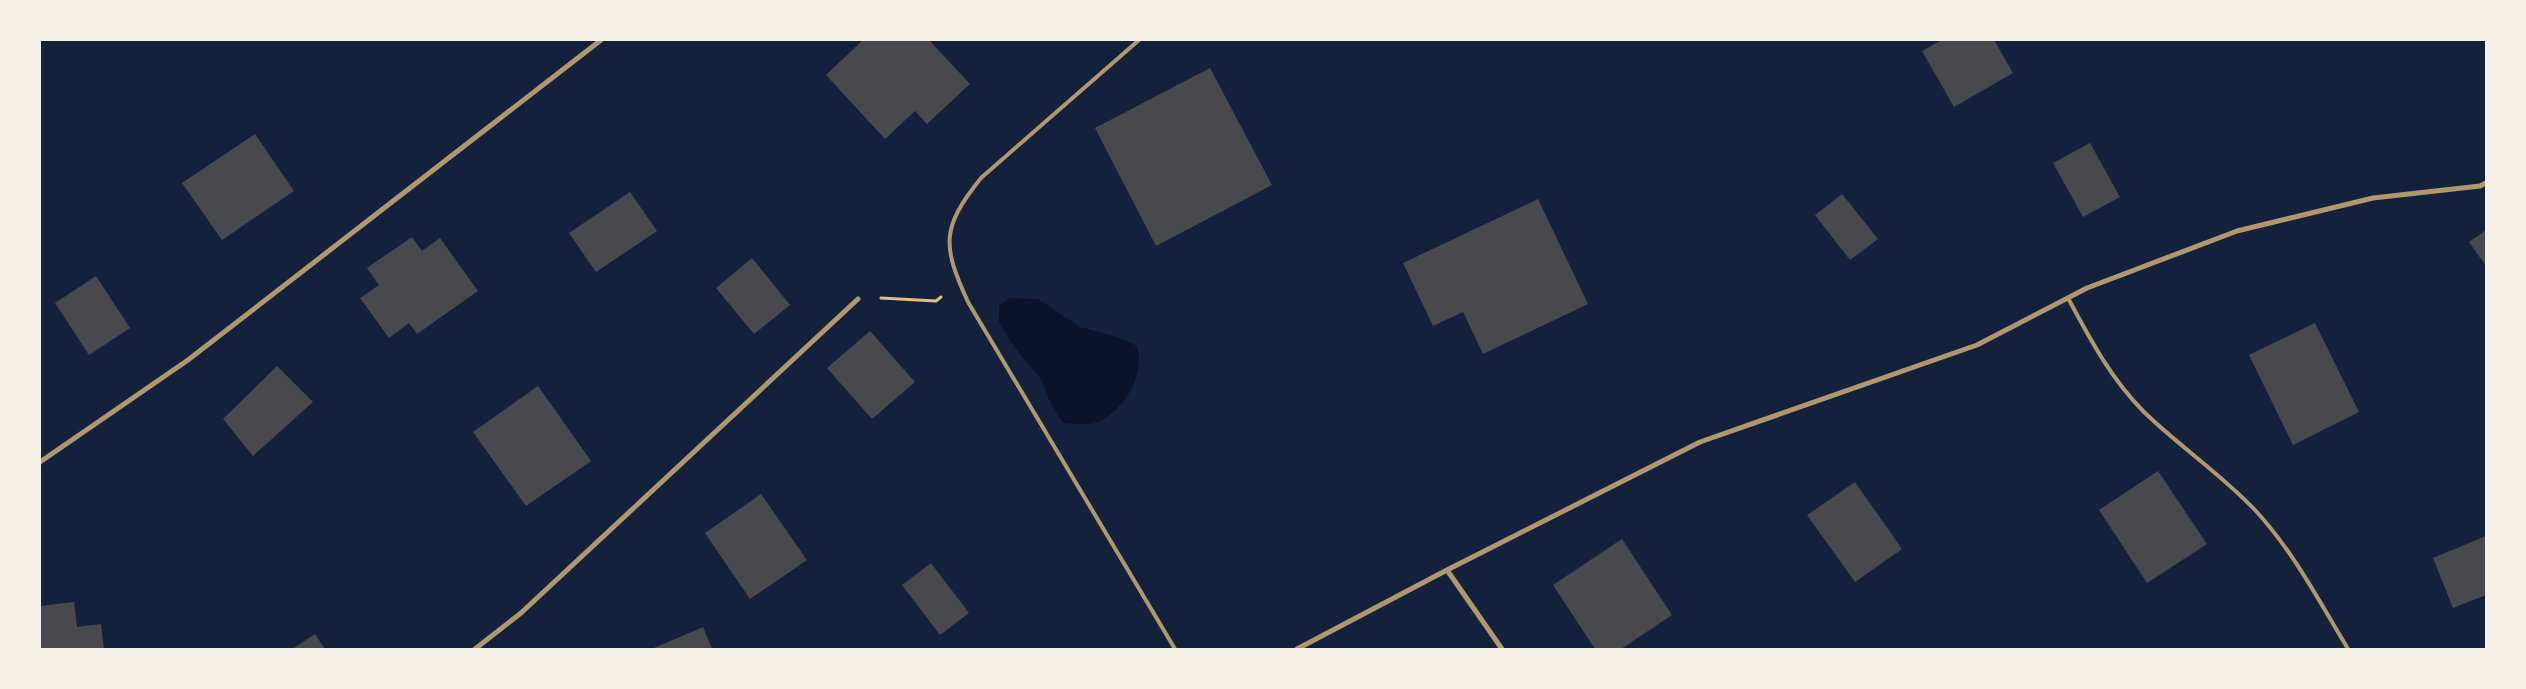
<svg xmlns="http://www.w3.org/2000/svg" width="2526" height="689" font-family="Merriweather,serif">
  <rect width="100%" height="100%" fill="#14213d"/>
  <path fill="#0b132b" d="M1010 298 1038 299 1080 327 1117 337 1137 346C1146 374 1124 411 1098 422 1089 426 1073 423 1063 423L1049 400 1042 380 1015 348 999 323V306Z"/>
  <path fill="#48494c" d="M863 40H929L970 84 927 124 915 111 885 139 826 75Z
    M1942 40H1994L2013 73 1954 107 1922 51Z
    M1210 68 1272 185 1156 246 1095 128Z
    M255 134 294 191 222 240 182 183Z
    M2090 143 2120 197 2083 217 2053 163Z
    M630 192 657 231 596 272 569 233Z
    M1842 194 1878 239 1850 260 1815 215Z
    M1538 199 1588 304 1483 354 1463 312 1433 326 1403 263Z
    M2486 230V266L2469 242Z
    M412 237 422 251 440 238 478 291 417 334 409 323 389 338 360 298 379 285 367 268Z
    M752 258 790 305 754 334 716 288Z
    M96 276 130 328 89 355 55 303Z
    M2315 323 2359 412 2293 445 2249 355Z
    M870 331 915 382 872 419 827 368Z
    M277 366 313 402 253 456 223 419Z
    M538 386 591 461 526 506 473 432Z
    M2158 471 2207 544 2147 583 2099 510Z
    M1855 482 1902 549 1855 582 1807 515Z
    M761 494 807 560 750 599 705 533Z
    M2486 536V595L2453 608 2433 558Z
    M1622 539 1672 615 1621 649H1595L1553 585Z
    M931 563 969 613 940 635 902 585Z
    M74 602 77 627 101 624 104 649H40V606Z
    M703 627 712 649H655L654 648Z
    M315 634 325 649H292Z"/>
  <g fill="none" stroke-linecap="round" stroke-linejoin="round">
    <path stroke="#e5c07b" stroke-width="3" d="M881 298 936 301 941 297"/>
    <path stroke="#b1986c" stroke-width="4" d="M1139 40 981 178C941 228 942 245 968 302L1175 649
      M2068 298C2090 339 2111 379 2144 412 2179 446 2221 474 2255 510 2293 551 2319 601 2348 649"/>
    <path stroke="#b1986c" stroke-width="5" d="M40 462 188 360 601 40
      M1447 570 1502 649
      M475 649 521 613 858 299
      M1297 649 1447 570 1700 442 1977 345 2087 288 2237 231 2373 198 2480 186 2486 183"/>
  </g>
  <rect width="2526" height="689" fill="none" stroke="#f6f1e7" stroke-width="82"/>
</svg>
